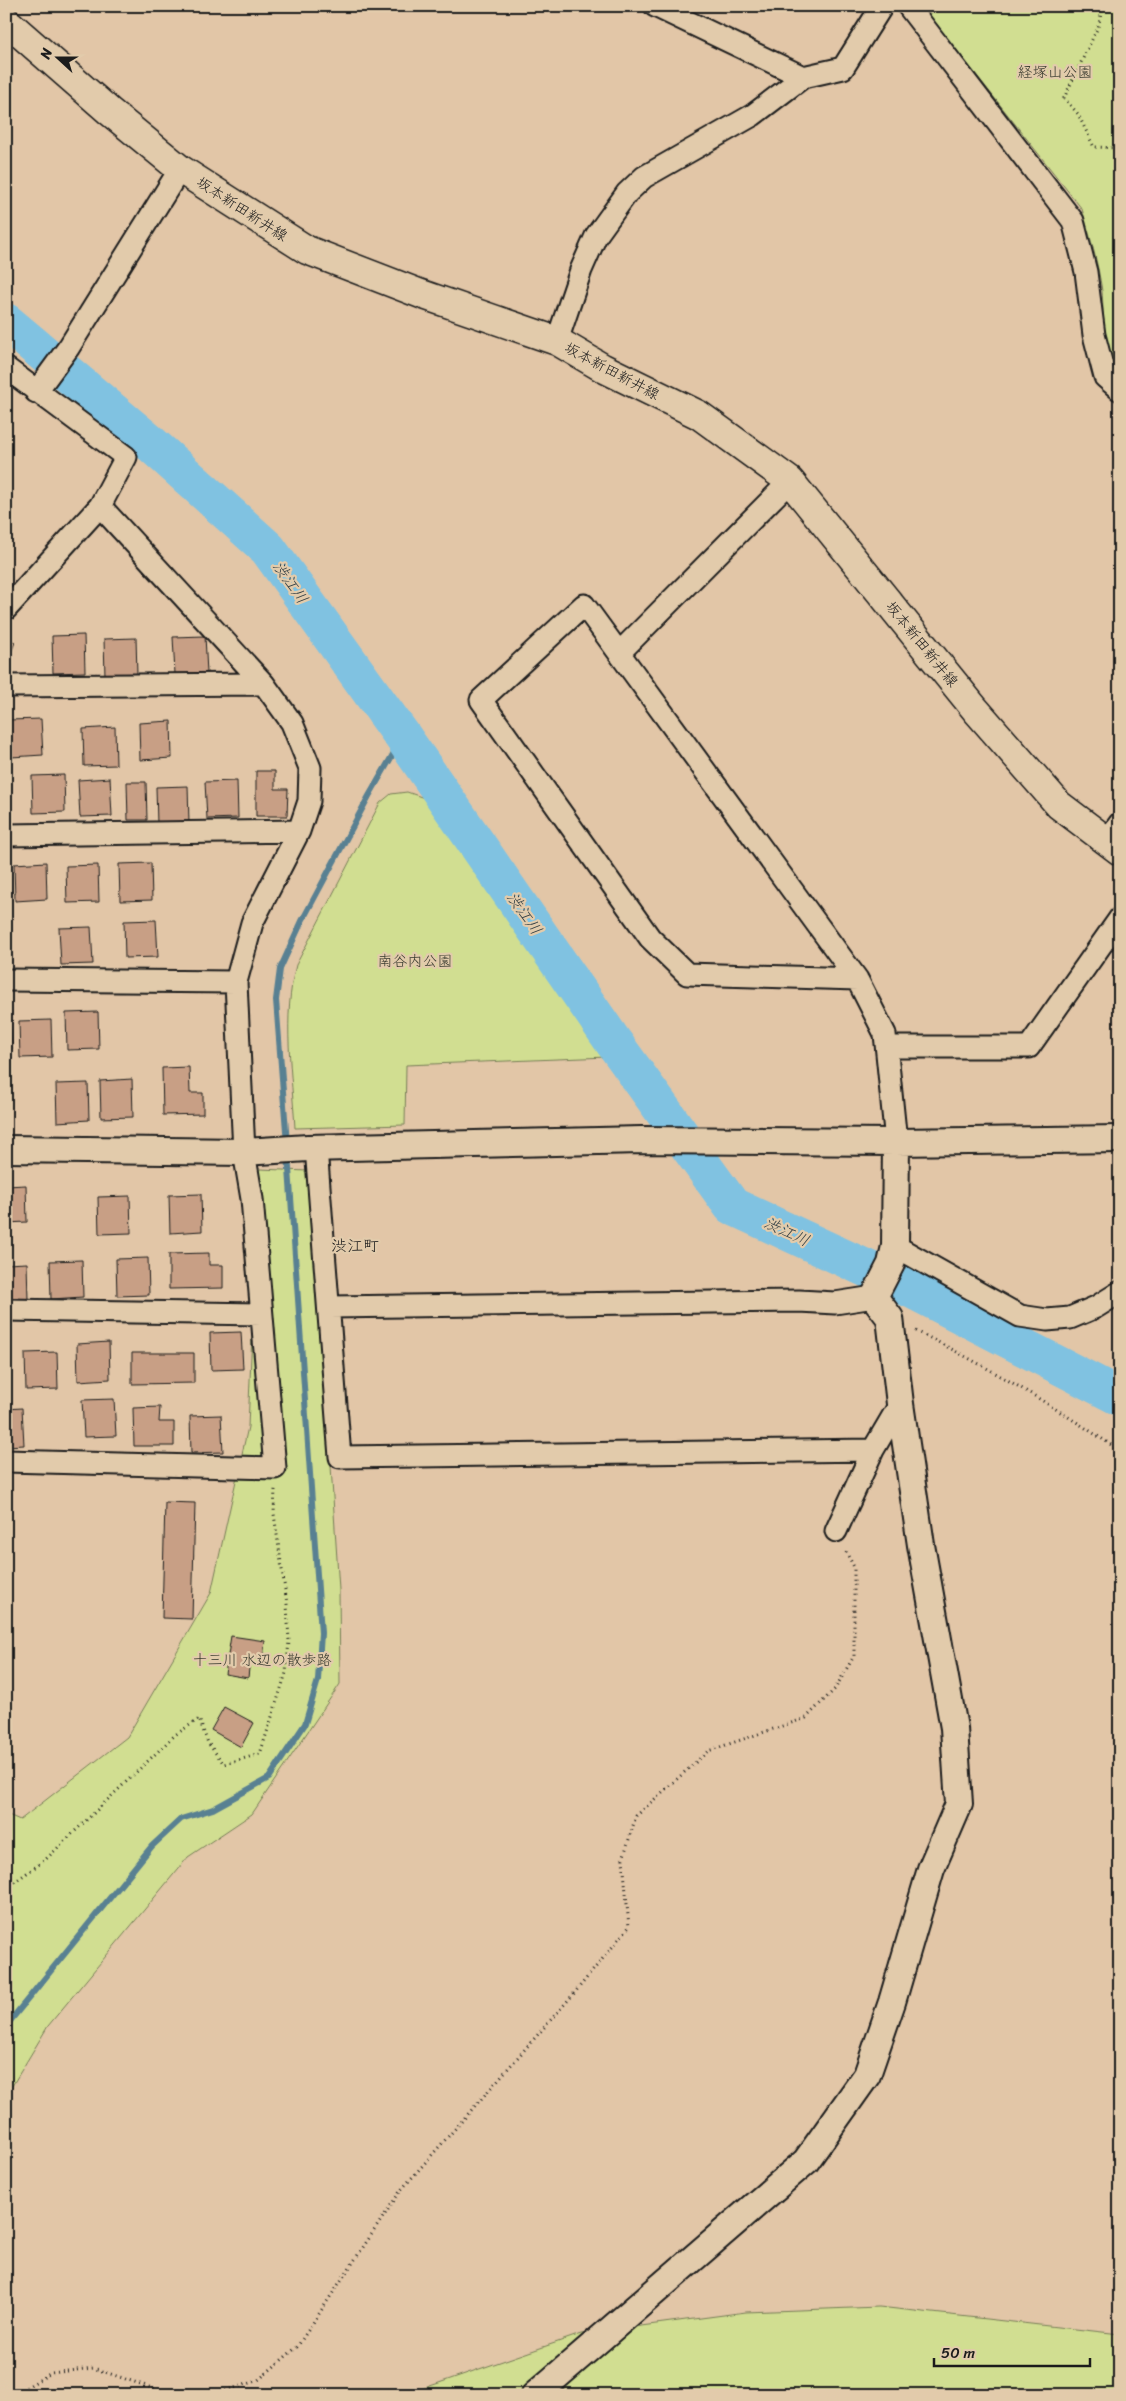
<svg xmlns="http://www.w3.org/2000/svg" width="1126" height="2401" font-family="Sriracha,'Klee One',sans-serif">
  <rect width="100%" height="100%" fill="#e2c6a7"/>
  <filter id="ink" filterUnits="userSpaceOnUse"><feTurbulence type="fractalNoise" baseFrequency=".02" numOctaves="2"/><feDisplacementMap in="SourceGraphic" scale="10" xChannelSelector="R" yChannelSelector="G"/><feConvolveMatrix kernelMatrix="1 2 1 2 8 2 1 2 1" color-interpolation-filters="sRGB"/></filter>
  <g filter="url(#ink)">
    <path fill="#d1de91" stroke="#767d56" d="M922 6H1120V376C1102 363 1104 312 1102 291 1098 263 1090 236 1082 209Z
      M407 792 433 801 608 1057 406 1065 405 1125 295 1128C292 1075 282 1017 296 965L380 803 391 794Z
      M259 1169 308 1171 326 1389 339 1590 340 1684 252 1814 188 1857 48 2026 6 2096V1814L20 1820 127 1737 211 1593 248 1427Z
      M879 2307 1120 2334V2395H404L581 2334 746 2312Z"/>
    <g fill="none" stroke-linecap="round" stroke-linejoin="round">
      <path stroke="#588092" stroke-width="6" d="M287 1144 276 1000 280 969 302 921 369 796 403 737
        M6 2026 152 1846 181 1819 213 1809 269 1778 305 1724 318 1680 321 1633 288 1154"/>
      <path stroke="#80c2e1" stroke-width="38" d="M6 322 148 441 268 549 403 737 612 1040 732 1206 915 1291 1120 1397"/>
    </g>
    <path fill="#c89f85" stroke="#1c1c1c" d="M84 635 85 672 53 673 52 636Z
      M205 636 207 673 175 674 173 637Z
      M6 638 15 642 6 666Z
      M136 638 137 675 105 676 104 639Z
      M41 719 43 755 11 757 9 720Z
      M171 721 172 758 140 760 139 723Z
      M115 727 116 765 84 766 83 729Z
      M256 771H275V789H288L287 816H256Z
      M64 775 65 812 33 813 32 776Z
      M110 778 112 816 80 817 78 780Z
      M237 781 238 818 207 819 205 782Z
      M127 782H146L147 820H128Z
      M188 786 189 823 157 824 156 787Z
      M46 862 47 899 15 901 14 864Z
      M151 863 152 900 120 901 119 864Z
      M98 865 99 902 67 903 66 866Z
      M156 920 158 957 125 958 124 921Z
      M91 927 93 964 61 965 59 928Z
      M6 1012H10L12 1049H6Z
      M98 1012 99 1049 67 1050 66 1013Z
      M51 1020 52 1057 20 1058 19 1021Z
      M189 1067 190 1093H203V1114L163 1115 162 1068Z
      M132 1079 133 1117 101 1118 100 1081Z
      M88 1083 89 1120 57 1122 56 1084Z
      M26 1185 27 1222 6 1223V1186Z
      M201 1194 202 1231 170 1233 169 1195Z
      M130 1196 131 1233 99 1234 98 1197Z
      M209 1253V1265H223V1288L169 1289V1254Z
      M148 1258 149 1295 117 1296 116 1259Z
      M82 1260 83 1297 51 1299 50 1261Z
      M27 1263 28 1300 6 1301V1264Z
      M241 1332 243 1369 211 1370 210 1333Z
      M109 1342 110 1379 78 1381 77 1344Z
      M57 1352 58 1389 26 1390 25 1353Z
      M132 1353H194V1383L132 1384Z
      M114 1399 116 1436 84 1437 82 1400Z
      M160 1407 159 1422H174V1446H134L133 1408Z
      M22 1408 24 1445 6 1446V1409Z
      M221 1415 223 1452 191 1453 190 1416Z
      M165 1502 195 1503 192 1619 162 1618Z
      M231 1636 265 1641 263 1659 250 1658 248 1678 225 1674Z
      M224 1707 254 1723 241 1747 211 1730Z"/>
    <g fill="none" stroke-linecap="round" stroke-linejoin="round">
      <g stroke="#1c1c1c" stroke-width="25">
        <path id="minor" d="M655 6 803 77
          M908 6 1073 221 1086 272 1094 335 1105 377 1120 390
          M557 341 581 270 596 236 627 193 644 177 753 115 803 77 843 68 882 6
          M6 368 126 457 100 506 6 609
          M36 392 69 347 180 169
          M620 652 790 481
          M6 686 264 684
          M6 835 299 831
          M1106 842 1120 823
          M857 979 687 974 650 938 481 700 584 605 857 979 885 1034 896 1142
          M6 980 236 982
          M887 1047H1029L1120 918
          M316 1148 340 1457 873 1450 900 1404
          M895 1246 1020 1316 1047 1320 1070 1318 1096 1307 1120 1292
          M330 1307 799 1301 835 1303 874 1297
          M6 1310 261 1314
          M6 1461 275 1468 252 1199 244 1152 236 982 252 923 299 831 309 801 310 768 292 723 264 684 100 506
          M836 1531 873 1450"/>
      </g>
      <g stroke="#1c1c1c" stroke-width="30">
        <path id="tertiary" d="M6 1149 244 1152 308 1148 641 1140 896 1142 1120 1139
          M535 2395 806 2161 867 2075 892 2002 931 1869 959 1804 954 1728 921 1545 900 1404 890 1318 874 1297 891 1264 895 1246 896 1142"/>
      </g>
      <g stroke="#1c1c1c" stroke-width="31">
        <path id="secondary" d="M6 21 109 111 180 169 307 250 421 294 557 341 603 368 699 415 790 481 975 709 1059 805 1120 851"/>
      </g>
      <path stroke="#1c1c1c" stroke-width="3" stroke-dasharray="1 4" stroke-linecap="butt" d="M1103 6 1098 27 1064 98 1078 114 1094 147 1120 148
        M916 1331C987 1366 1054 1406 1120 1451
        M6 1888 45 1860 175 1735 199 1719 208 1743 224 1764 260 1754 286 1673 289 1641 287 1604 274 1514 275 1489
        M13 2395 51 2373 93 2368 173 2395
        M211 2395 257 2381 297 2347 401 2190 571 1997 629 1927 623 1859 636 1816 708 1751 806 1718 835 1689 854 1656V1567L845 1550"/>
      <use href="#minor" stroke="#e2cbab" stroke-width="21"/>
      <use href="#tertiary" stroke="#e2cbab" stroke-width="26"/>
      <use href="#secondary" stroke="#e2cbab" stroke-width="28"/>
    </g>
  </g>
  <g text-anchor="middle" stroke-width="4.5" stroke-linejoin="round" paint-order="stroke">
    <g font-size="15" fill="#37392e" stroke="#e2cbab">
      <text x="1055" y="77">経塚山公園</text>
      <text x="415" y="966">南谷内公園</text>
      <text x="262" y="1665">十三川 水辺の散歩路</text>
    </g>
    <g font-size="15" fill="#1c1c1c" stroke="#e2cbab">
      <text transform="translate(242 209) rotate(33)" y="5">坂本新田新井線</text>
      <text transform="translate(612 371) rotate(28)" y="5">坂本新田新井線</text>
      <text transform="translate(922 644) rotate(51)" y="5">坂本新田新井線</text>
    </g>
    <g font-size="16" font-style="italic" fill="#303d43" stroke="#e2cbab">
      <text transform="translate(291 582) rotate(55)" y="6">渋江川</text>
      <text transform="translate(525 913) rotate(55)" y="6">渋江川</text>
      <text transform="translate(787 1231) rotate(25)" y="6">渋江川</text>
    </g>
    <g font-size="16" fill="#1c1c1c" stroke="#e2cbab">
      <text x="355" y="1251">渋江町</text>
    </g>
  </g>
  <rect width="1126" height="2401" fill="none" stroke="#e2cbab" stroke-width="25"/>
  <rect x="12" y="12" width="1101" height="2376" fill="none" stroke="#1c1c1c" stroke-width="2" filter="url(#ink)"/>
  <g transform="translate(58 58) rotate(291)" stroke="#e2cbab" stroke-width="4" paint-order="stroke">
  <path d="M0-4L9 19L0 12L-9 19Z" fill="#1c1c1c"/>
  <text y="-8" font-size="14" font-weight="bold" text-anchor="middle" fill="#1c1c1c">N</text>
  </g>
  <path d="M934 2358v8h156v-8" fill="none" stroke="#1c1c1c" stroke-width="2.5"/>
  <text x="941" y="2358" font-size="15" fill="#1c1c1c" stroke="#e2cbab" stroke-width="4" paint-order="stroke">50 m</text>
</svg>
